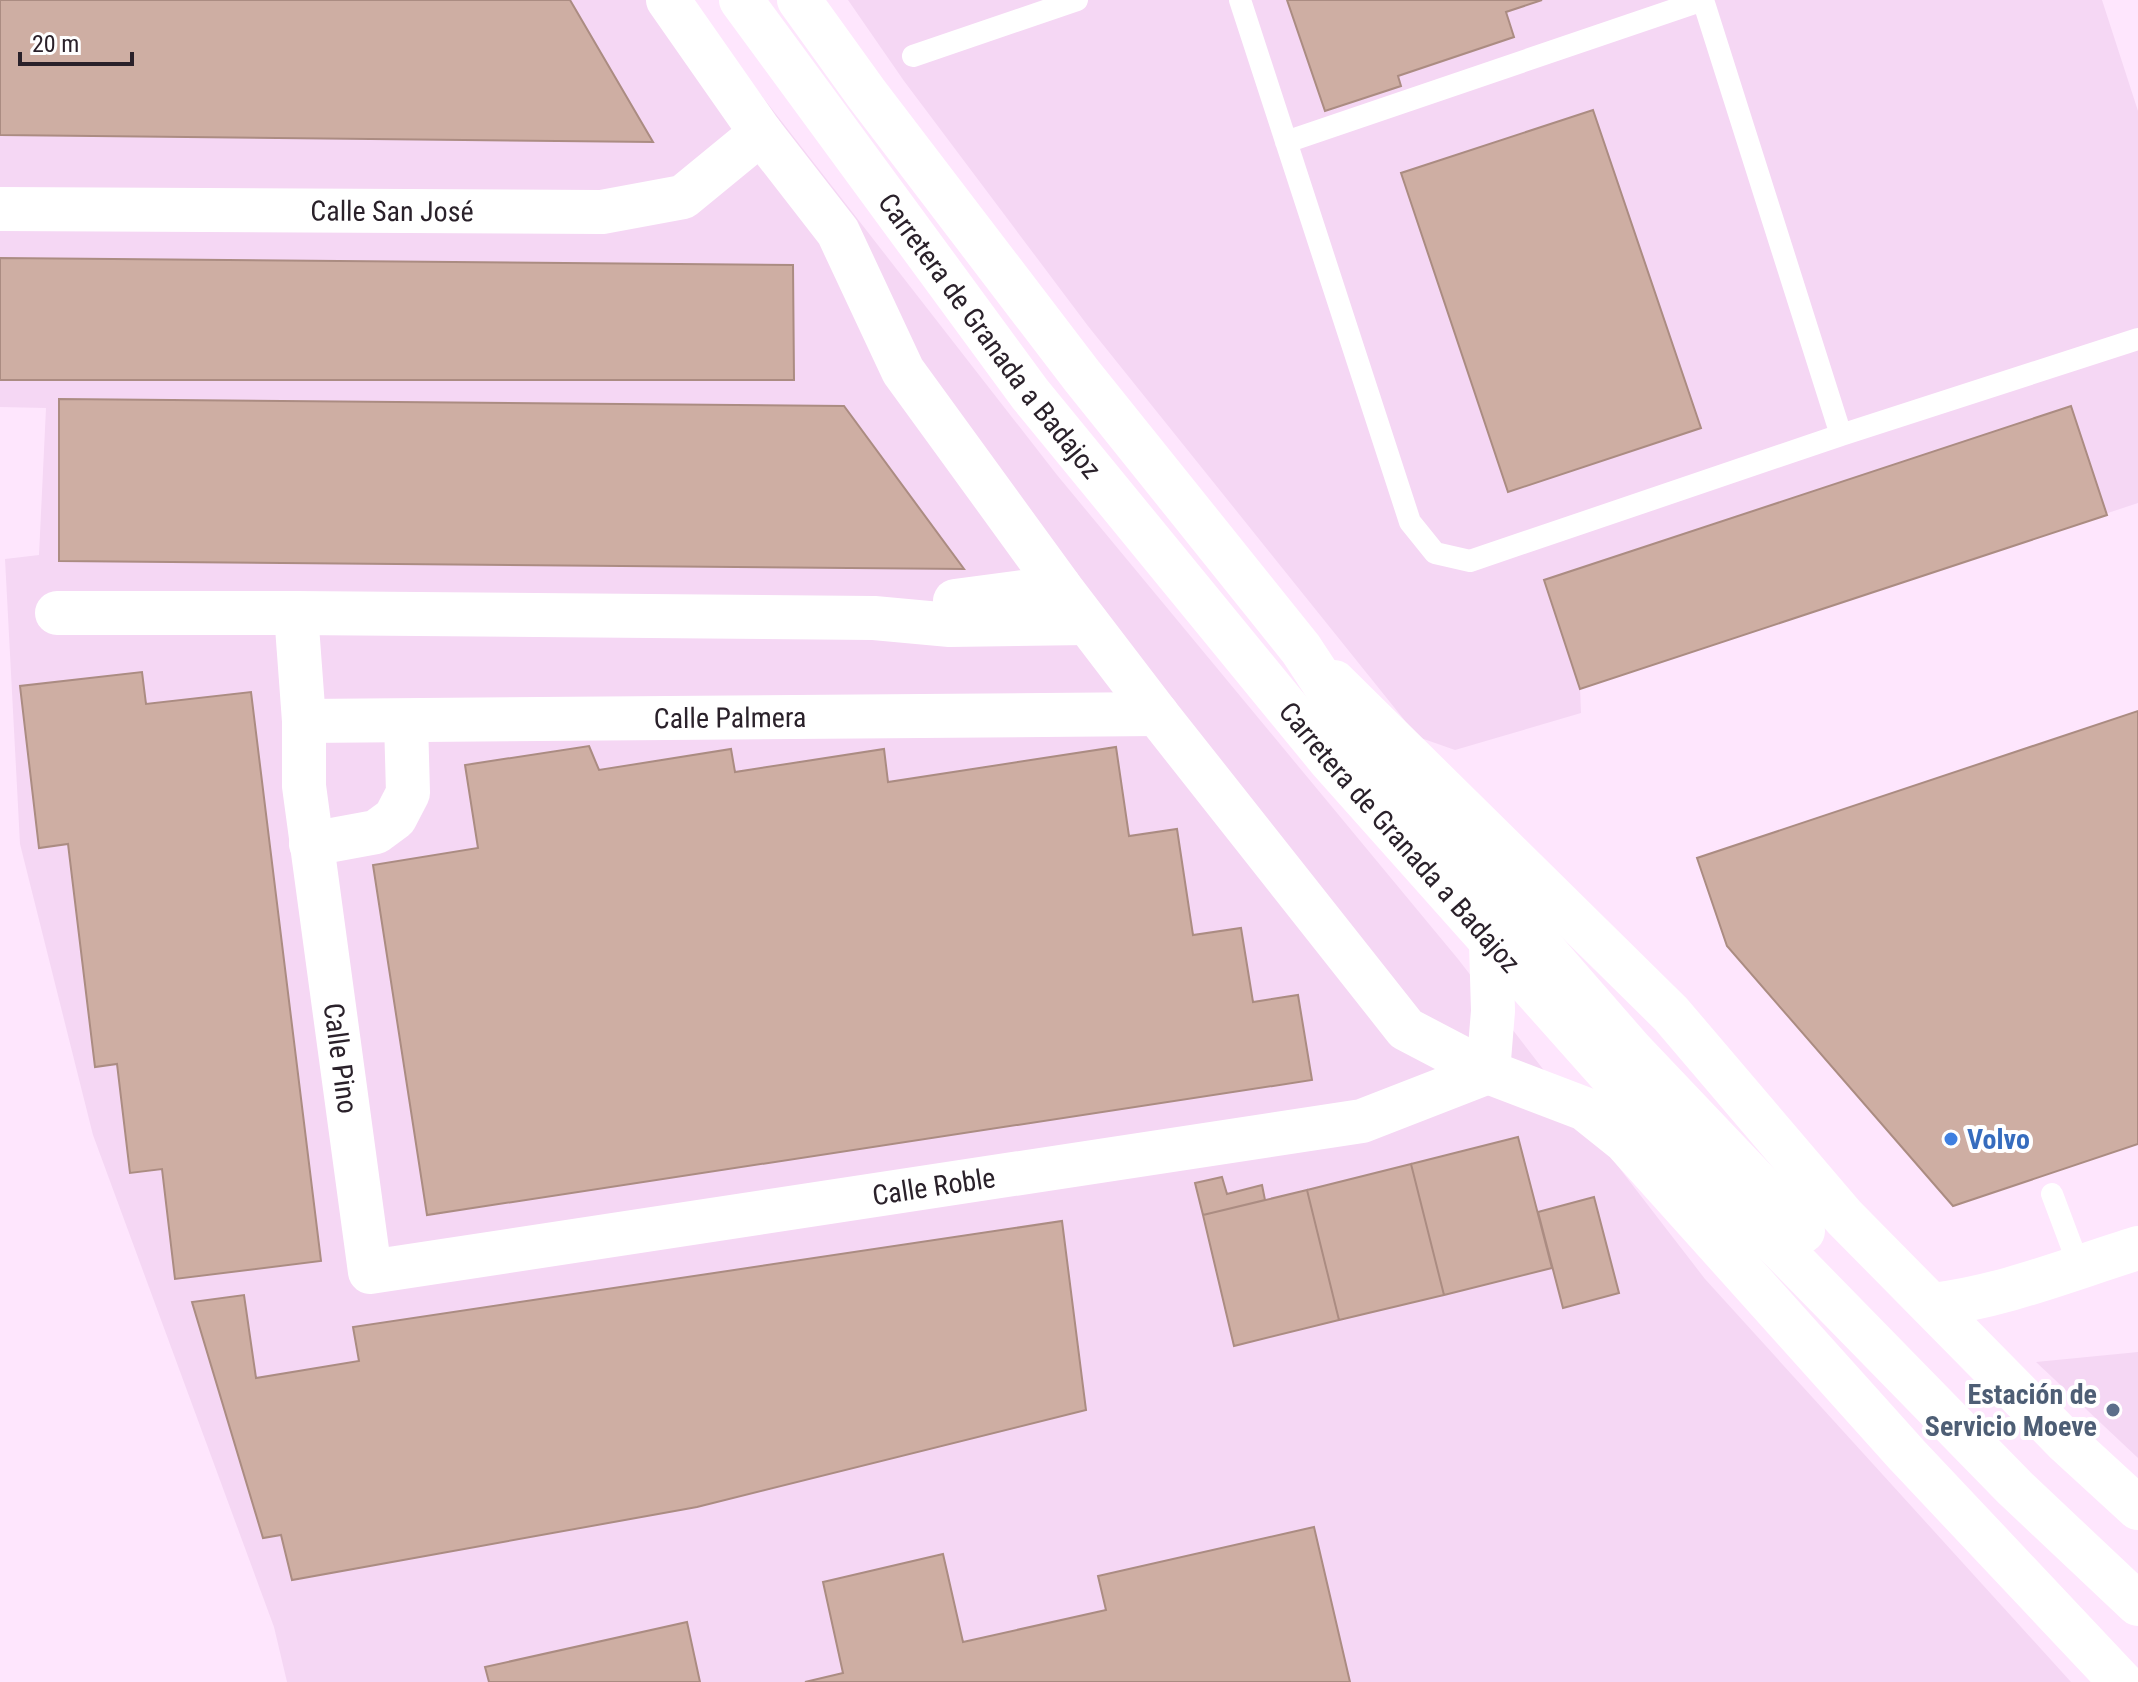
<svg xmlns="http://www.w3.org/2000/svg" width="2138" height="1682" font-family="'Roboto Condensed',sans-serif">
  <rect width="100%" height="100%" fill="#fee6fd"/>
  <path fill="#f5d7f4" d="M0 0H687L1057 475 1458 959 1705 1279 2071 1682H287L274 1627 93 1135 20 844 5 559 39 555 46 408 0 407Z
    M848 0H2102L2138 111V503L1580 688 1581 713 1455 750 1418 737 1088 326 904 81Z
    M2138 1352V1458L2036 1362Z"/>
  <path fill="#ceaea3" stroke="#ab8c82" stroke-width="2" d="M0 0H570L653 142 0 135Z
    M1287 0H1542L1506 12 1514 37 1398 76 1401 86 1325 111Z
    M1593 110 1701 428 1508 492 1401 173Z
    M0 258 793 265 794 380H0Z
    M59 399 844 406 964 569 59 561Z
    M2071 406 2107 515 1580 689 1544 580Z
    M142 672 146 704 251 692 321 1261 175 1279 162 1169 130 1173 117 1064 95 1067 68 844 39 848 20 686Z
    M2138 711V1144L1953 1206 1727 946 1697 858Z
    M589 746 599 770 731 749 735 772 884 749 888 782 1116 747 1129 836 1177 829 1193 935 1241 928 1253 1002 1298 995 1312 1080 427 1215 373 865 478 848 465 765Z
    M1518 1137 1552 1268 1444 1295 1411 1164Z
    M1411 1164 1444 1295 1339 1320 1307 1190Z
    M1222 1177 1227 1194 1262 1185 1265 1200 1203 1215 1195 1183Z
    M1307 1190 1339 1320 1234 1346 1203 1215Z
    M1594 1197 1619 1293 1563 1308 1538 1212Z
    M1062 1221 1086 1410 697 1507 292 1580 281 1535 263 1538 192 1302 244 1295 256 1378 359 1361 353 1327Z
    M1314 1527 1350 1682H805L843 1673 823 1582 943 1554 963 1642 1106 1610 1098 1576Z
    M687 1622 700 1682H489L485 1667Z"/>
  <g fill="none" stroke-linecap="round" stroke-linejoin="round">
    <path stroke="#fff" stroke-width="22" d="M1240 0 1410 522 1435 553 1470 561 1841 435
      M913 56 1077 0
      M1286 142 1703 0 1841 435 2138 339
      M2052 1194 2079 1266"/>
    <g stroke="#fff" stroke-width="44">
      <path d="M668 0 761 133 838 232 903 371 1060 587 1157 714 1406 1029 1488 1072 1585 1109 1625 1141 1907 1455 2121 1682"/>
      <path id="s1" d="M0 209 602 212 683 197 761 133"/>
      <path d="M955 601 1060 587"/>
      <path d="M57 613H296L874 618 950 625 1087 623"/>
      <path id="s2" d="M296 613 304 721V786L370 1272 1362 1121 1488 1072"/>
      <path d="M1334 682 1671 1014 1844 1217 2066 1442 2138 1508"/>
      <path id="s3" d="M304 721 1157 714"/>
      <path d="M311 844 376 832 395 818 408 793 406 721"/>
      <path d="M1488 1072 1493 1011 1491 943"/>
      <path d="M1932 1305C2002 1297 2070 1269 2138 1248"/>
    </g>
    <g stroke="#fff" stroke-width="44">
      <path id="s4" d="M741 0 1030 394 1329 759 1688 1162 1752 1219 2015 1488 2138 1604"/>
      <path d="M799 0 866 93 1082 376 1301 649 1361 740 1632 1051 1803 1231"/>
    </g>
  </g>
  <circle fill="#3f7fe0" stroke="#fff" stroke-width="3" cx="1951" cy="1139" r="8"/>
  <circle fill="#5c6f8a" stroke="#fff" stroke-width="3" cx="2113" cy="1410" r="8"/>
  <g text-anchor="middle" stroke-width="8" stroke-linejoin="round" paint-order="stroke">
    <g font-size="28" fill="#2a212a" stroke="#fff">
      <text dy="10" stroke="none"><textPath href="#s1" startOffset="392">Calle San José</textPath></text>
      <text dy="10" stroke="none"><textPath href="#s4" startOffset="418">Carretera de Granada a Badajoz</textPath></text>
      <text dy="10" stroke="none"><textPath href="#s3" startOffset="426">Calle Palmera</textPath></text>
      <text dy="10" stroke="none"><textPath href="#s4" startOffset="1066">Carretera de Granada a Badajoz</textPath></text>
      <text dy="10" stroke="none"><textPath href="#s2" startOffset="448">Calle Pino</textPath></text>
      <text dy="10" stroke="none"><textPath href="#s2" startOffset="1234">Calle Roble</textPath></text>
    </g>
    <g font-size="28" font-weight="bold" fill="#366cbe" stroke="#fff" text-anchor="start">
      <text x="1967" y="1149">Volvo</text>
    </g>
    <g font-size="28" font-weight="bold" fill="#4e5e75" stroke="#fff" text-anchor="end">
      <text x="2097" y="1404">Estación de<tspan x="2097" dy="32">Servicio Moeve</tspan></text>
    </g>
  </g>
  <path d="M20 52v12h112v-12" fill="none" stroke="#2a212a" stroke-width="4"/>
  <text x="32" y="52" font-size="24" fill="#2a212a" stroke="#ffffff" stroke-width="6" paint-order="stroke">20 m</text>
</svg>
